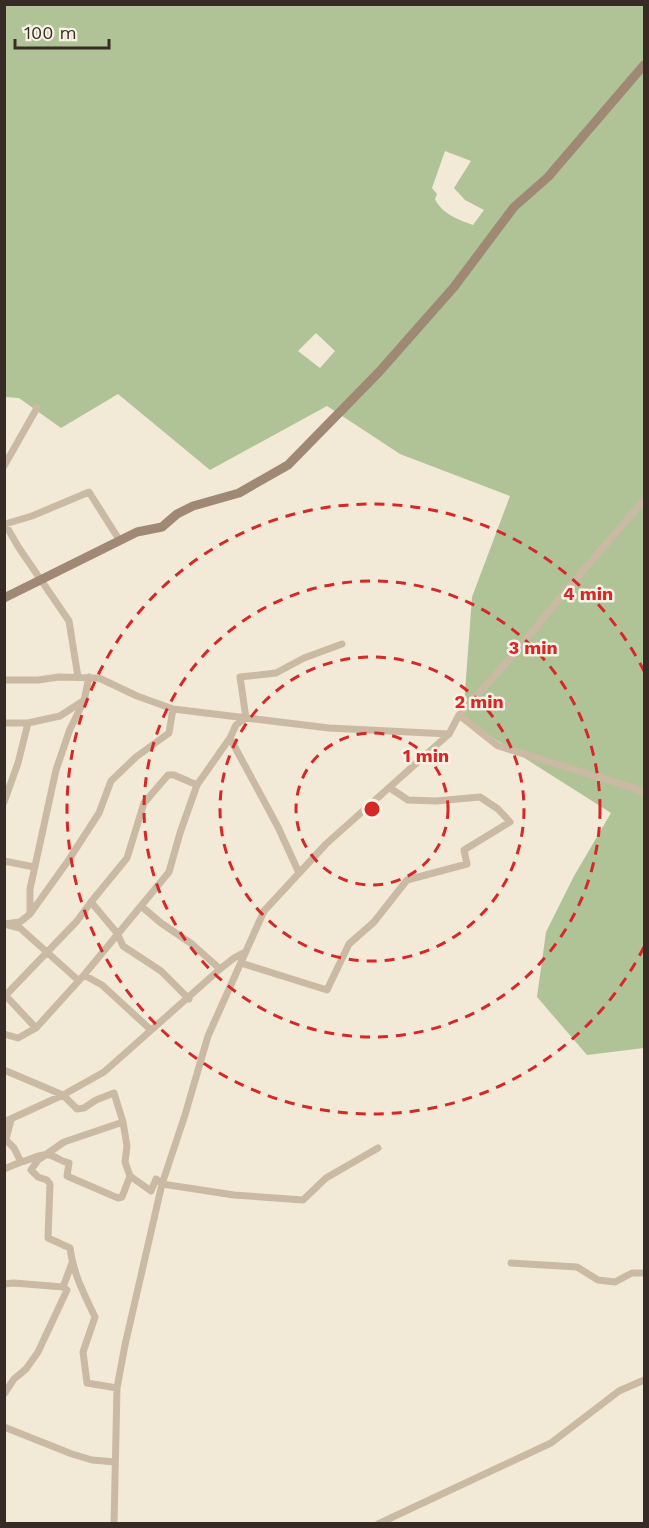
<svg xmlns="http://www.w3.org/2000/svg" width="649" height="1528" font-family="'Work Sans',sans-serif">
  <rect width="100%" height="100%" fill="#f3e9d7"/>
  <path fill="#afc397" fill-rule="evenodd" d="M5 5H644V1048L587 1055 537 997 546 932 574 876 611 813 463 719 472 597 510 496 400 454 327 406 210 470 118 394 61 428 19 398 5 397ZM445 151 471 161 454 188 465 200 484 210 473 225C459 220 442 214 435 199L437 194 432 188ZM316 333 335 351 320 368 298 351Z"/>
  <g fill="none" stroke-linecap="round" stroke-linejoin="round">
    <path stroke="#cbbaa3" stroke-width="7" d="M4 466 37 408
      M78 677 69 621 19 548 5 524 32 516 89 492 120 541
      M4 680H38L59 677 99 678 137 696 173 709
      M459 715 498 746 634 788 644 793
      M4 723H28L18 763 4 802
      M28 723 60 716 83 701
      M230 738 278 827 299 873
      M4 861 34 867
      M141 906 161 923 192 944 220 969
      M30 914 68 861 99 813 111 781 136 757 169 733 173 709 329 728 449 734
      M4 924 20 922 30 914V889L56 770 70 729 84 701 89 677
      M8 925 20 928 78 980
      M241 963 327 990 349 944 374 922 407 880 467 864 464 850 510 822 498 809 480 797 436 801 408 800 390 788
      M84 975 169 872 180 833 197 785 230 738 236 725 246 718 240 677 276 673 304 658 342 644
      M4 994 36 1028 84 975 102 985 151 1030
      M4 997 77 921 91 902
      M189 999 161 971 123 946 117 933 91 902 127 858 144 803 168 775H174L197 785
      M4 1034 18 1038 36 1028
      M4 1070 63 1095 77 1109 84 1108 96 1100 114 1093 123 1122 127 1146 125 1162 130 1176 122 1197 118 1198 67 1176 69 1163C63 1162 61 1160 55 1157 42 1151 34 1159 21 1162L14 1148 4 1138
      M4 1122 63 1095 104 1072 220 969 234 958 245 952
      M6 1139 11 1120
      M4 1169 21 1162
      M130 1176 151 1191 156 1179 162 1184 234 1195 303 1200 326 1178 378 1148
      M511 1263 577 1267 598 1280 615 1282 632 1273H644
      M4 1284 14 1283 63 1287 72 1263
      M117 1388 87 1383 83 1352 95 1317C84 1294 73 1273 70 1248L48 1238 50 1184 47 1180 38 1177 31 1170 38 1160 64 1142 123 1122
      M4 1394 14 1379 26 1369 38 1352 67 1290 63 1287
      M4 1427 72 1454 92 1460 115 1462
      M114 1524 117 1388 125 1345 162 1184 185 1115 208 1036 264 911 326 844 449 734 459 715 508 661 575 580 644 500
      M378 1524 551 1443 619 1391 644 1380"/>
    <path stroke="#9f8874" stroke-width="9" d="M4 598 137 532 162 527 177 514 193 506 239 493 288 465 379 372 454 287 514 207 548 177 644 65"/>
  </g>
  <g fill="none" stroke="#d62828" stroke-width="3" stroke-dasharray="10 8">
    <circle cx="372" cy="809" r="76"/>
    <circle cx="372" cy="809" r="152"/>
    <circle cx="372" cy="809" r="228"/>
    <path d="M644 947A305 305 0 1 1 644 671"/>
  </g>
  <circle cx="372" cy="809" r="9" fill="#d62828" stroke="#faf2e4" stroke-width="3"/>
  <g font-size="18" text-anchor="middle" font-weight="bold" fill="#d62828" stroke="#faf2e4" stroke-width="5" stroke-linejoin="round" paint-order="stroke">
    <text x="588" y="600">4 min</text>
    <text x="533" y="654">3 min</text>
    <text x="479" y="708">2 min</text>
    <text x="426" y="762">1 min</text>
  </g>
  <rect width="649" height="1528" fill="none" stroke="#362c25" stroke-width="12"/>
  <path d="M15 39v9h94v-9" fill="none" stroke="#362c25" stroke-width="3"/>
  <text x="24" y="39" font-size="18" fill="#362c25" stroke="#faf2e4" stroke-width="4.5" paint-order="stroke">100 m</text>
</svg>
